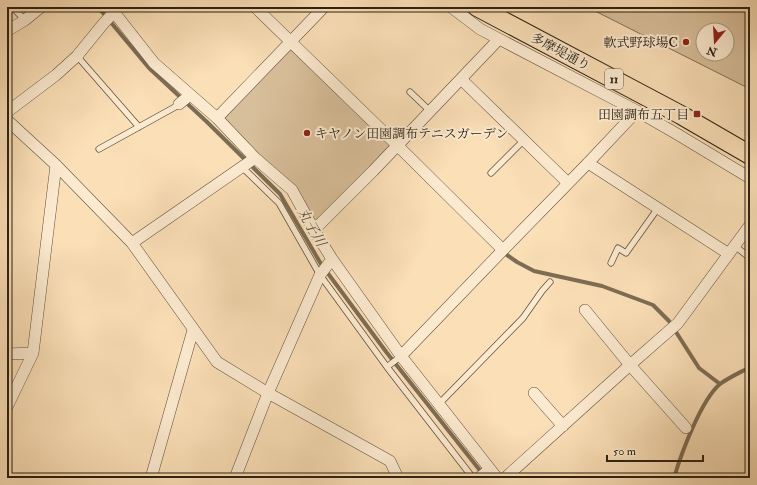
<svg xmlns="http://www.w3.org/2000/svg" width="757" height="485" font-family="'IM FELL Double Pica','Noto Serif JP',serif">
  <rect width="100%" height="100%" fill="#fbdfb7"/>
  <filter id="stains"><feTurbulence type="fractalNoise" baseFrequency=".005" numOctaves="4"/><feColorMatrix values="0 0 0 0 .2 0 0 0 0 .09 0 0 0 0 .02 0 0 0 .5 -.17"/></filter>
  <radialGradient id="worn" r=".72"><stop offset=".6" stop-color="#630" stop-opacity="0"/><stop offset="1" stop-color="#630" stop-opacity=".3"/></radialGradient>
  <path fill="#d8bf9b" stroke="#827057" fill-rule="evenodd" d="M587 7H750V89ZM703 30H727V54H703Z
    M287 45 394 146 315 227 293 187 220 119Z"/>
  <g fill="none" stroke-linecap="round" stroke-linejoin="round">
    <path stroke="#7d6c54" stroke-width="4" d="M98 7 149 68 207 122 280 194 321 264 387 353 482 473
      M507 255 517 262 534 271 602 286 653 305 669 321 699 368 720 384
      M674 478C681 454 701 400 720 384 728 378 741 372 750 367"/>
    <g stroke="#5f503c" stroke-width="7">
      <path id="lane" d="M12 7 25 20
        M77 56 139 127
        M410 92 430 111
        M99 149 175 107 179 104
        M242 167 279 203 320 275 387 367 473 478
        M491 173 524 140
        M735 246 750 258
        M611 263 618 248 626 253 658 208
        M387 367 401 356
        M439 404 523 318 542 291 550 282"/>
    </g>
    <g stroke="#5f503c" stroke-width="12">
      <path id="street" d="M110 7 154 63 217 118 255 158 292 190 314 230 332 259 401 356 497 478
        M255 7 397 145 503 250
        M451 7 480 29 637 111 677 134 750 178
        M7 31 25 20 41 7
        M461 79 568 183
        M179 104 190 95
        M7 112 56 75 77 56 103 24 118 8
        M217 118 324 7
        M7 120 56 165 132 243 217 362 268 393 390 461 398 478
        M588 163 729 254
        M314 230 373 171 499 39
        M132 243 255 158
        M585 310 630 365 686 428
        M7 354 33 353
        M401 356 503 250 588 163 637 111
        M534 393 563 426
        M7 407 33 353 56 165
        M151 478 193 330
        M235 478 268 393 320 275 332 259
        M479 478 490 469
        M505 478 630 365 678 323 750 225"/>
    </g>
    <g stroke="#2b2113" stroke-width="20">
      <path id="primary" d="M477 7 681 115 750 155"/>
    </g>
    <use href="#lane" stroke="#fcead0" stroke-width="5.5"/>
    <use href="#street" stroke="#fcead0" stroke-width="11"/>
    <use href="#primary" stroke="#fbdfb7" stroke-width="18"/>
  </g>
  <g fill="#8f2418" stroke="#fcead0" stroke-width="1.5">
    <circle cx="686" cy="42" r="4"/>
    <rect x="693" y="110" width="8" height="8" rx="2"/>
    <circle cx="307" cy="133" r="4"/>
  </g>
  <g text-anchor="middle" stroke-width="4" stroke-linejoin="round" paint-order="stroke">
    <rect fill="#fcead0" stroke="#6a5d4c" stroke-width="1" x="605" y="69" width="18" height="20" rx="3"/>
    <g font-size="12" font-weight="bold" fill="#2b2113">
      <text x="614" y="83">11</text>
    </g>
    <g font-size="13" fill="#2b2113" stroke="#fcead0" text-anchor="end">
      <text x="678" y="47">軟式野球場C</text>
      <text x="689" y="119">田園調布五丁目</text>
      <text x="315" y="138" text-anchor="start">キヤノン田園調布テニスガーデン</text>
    </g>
    <g font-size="13" fill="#2b2113" stroke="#fcead0">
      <text transform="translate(561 51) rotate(28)" y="5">多摩堤通り</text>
    </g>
    <g font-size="14" font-style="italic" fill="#5b4d39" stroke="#fcead0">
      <text transform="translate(312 227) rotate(60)" y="5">丸子川</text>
    </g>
  </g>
  <rect width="757" height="485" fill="none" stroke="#fbdfb7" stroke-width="24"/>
  <rect x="8" y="8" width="741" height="469" fill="none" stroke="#2b2113" stroke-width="2"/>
  <rect x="12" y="12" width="733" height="461" fill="none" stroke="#2b2113"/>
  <g transform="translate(715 42) rotate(198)"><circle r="19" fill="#fcead0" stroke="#a89a84"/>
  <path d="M0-3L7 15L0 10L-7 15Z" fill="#8f2418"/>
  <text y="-6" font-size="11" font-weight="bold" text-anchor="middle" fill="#2b2113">N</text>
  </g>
  <path d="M607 455v6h96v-6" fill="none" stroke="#2b2113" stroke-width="2"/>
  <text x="613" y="455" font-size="12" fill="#2b2113" stroke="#fcead0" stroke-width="3" paint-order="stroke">50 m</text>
  <rect width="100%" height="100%" filter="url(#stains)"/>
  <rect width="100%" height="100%" fill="url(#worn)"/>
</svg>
